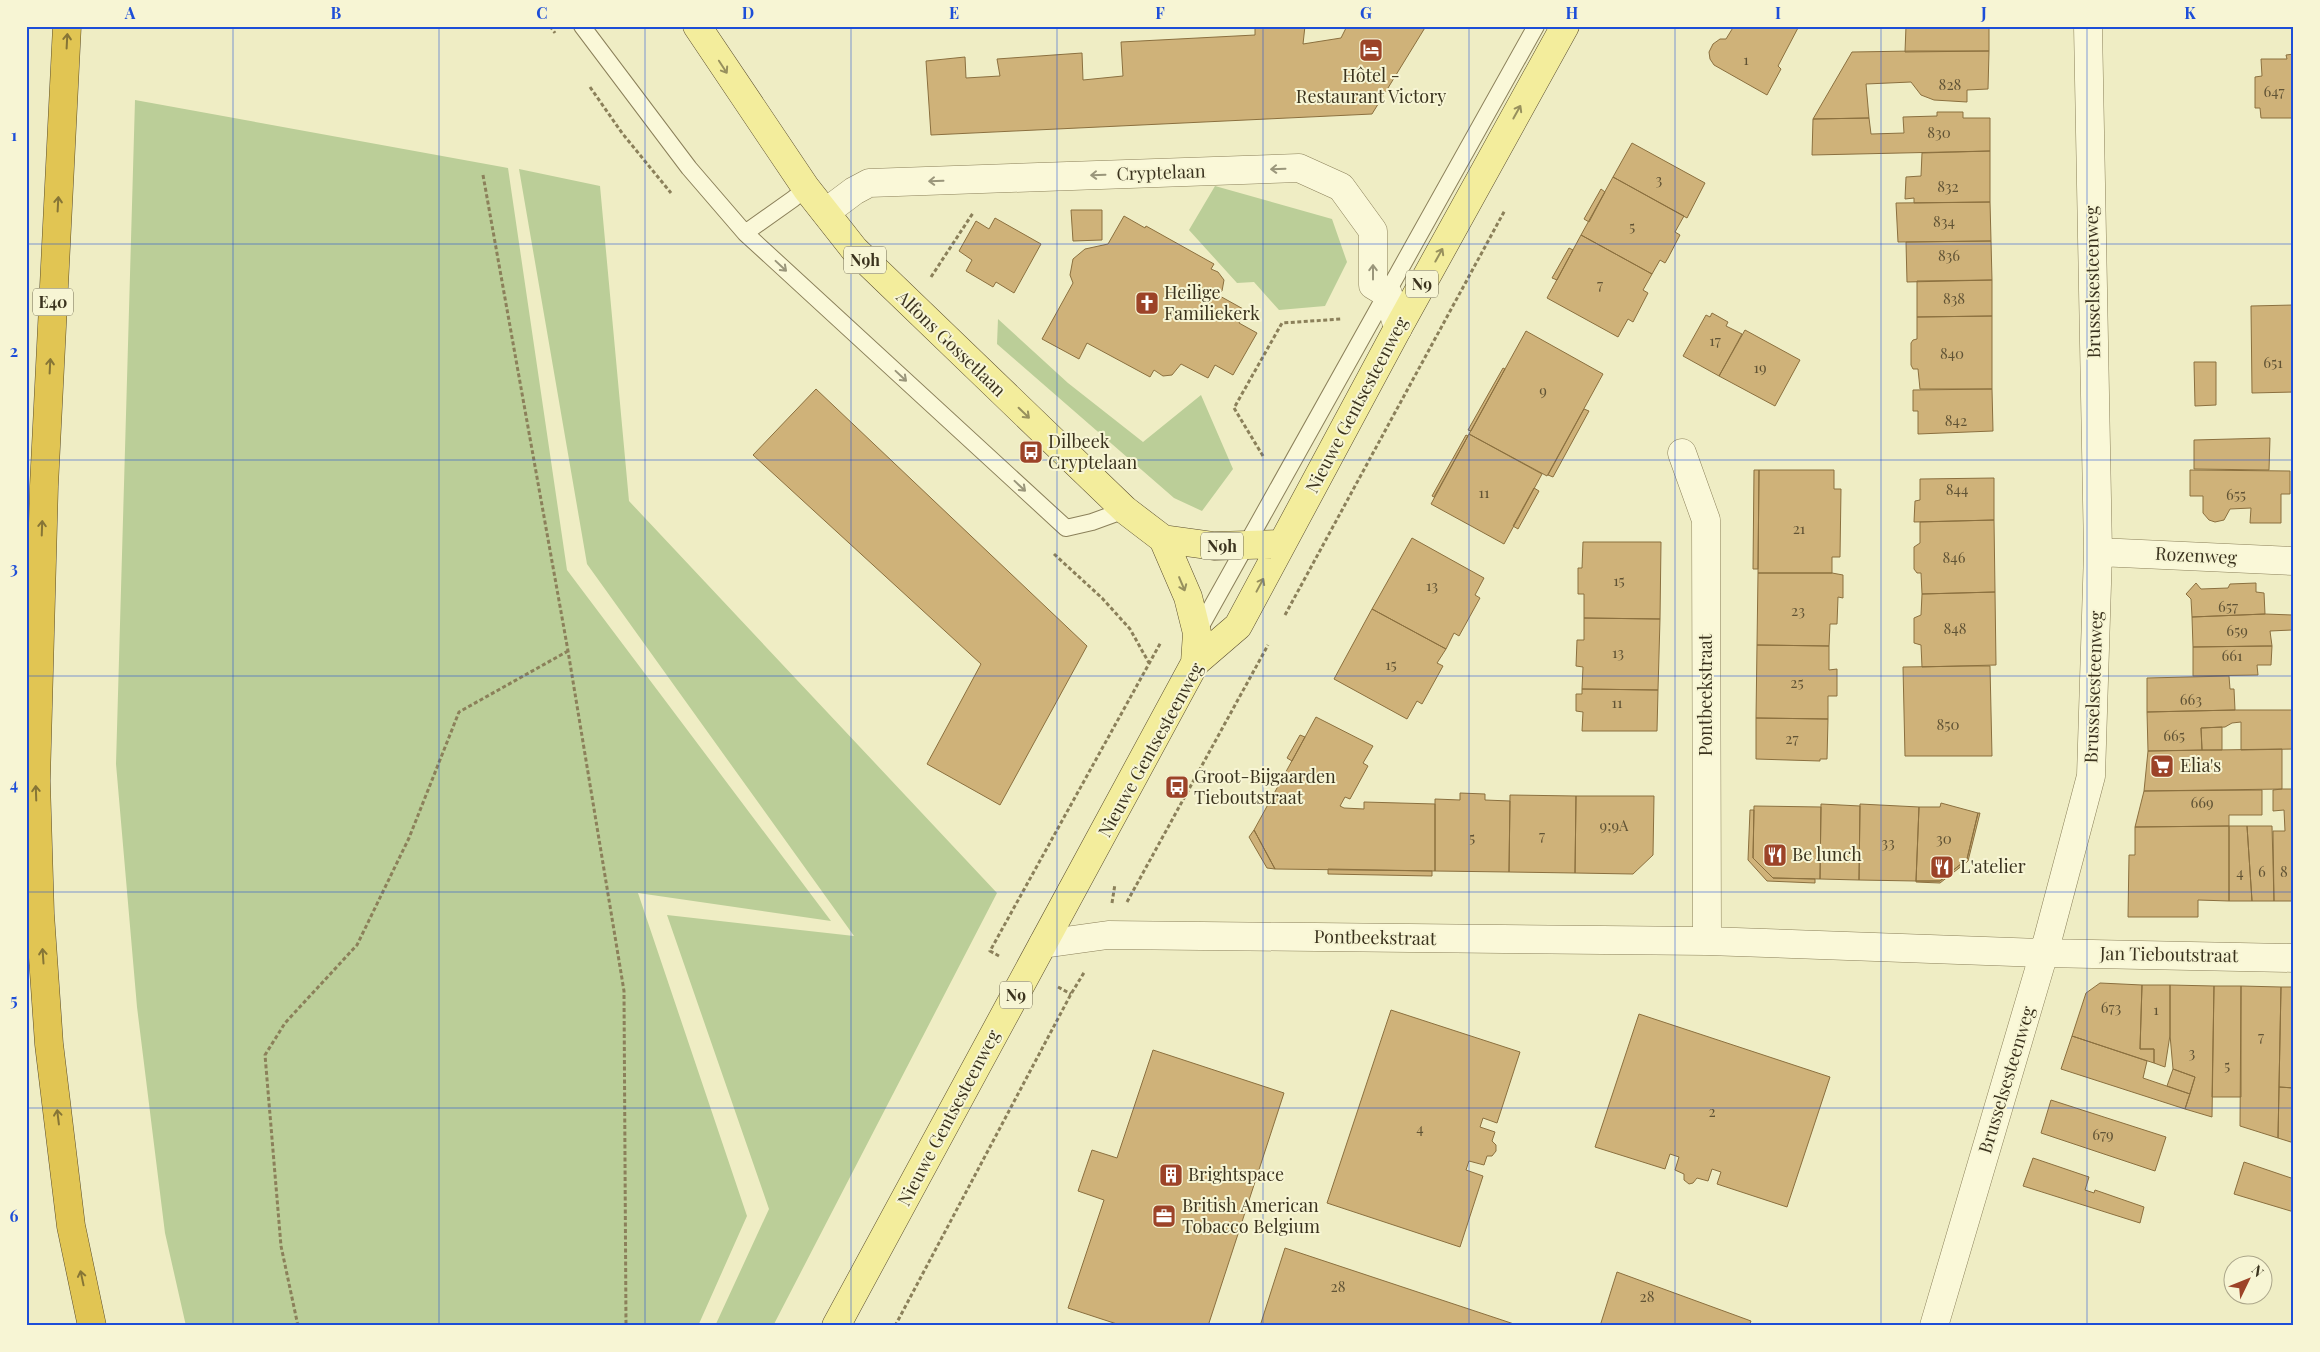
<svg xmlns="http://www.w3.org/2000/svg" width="2320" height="1352" font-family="'Playfair Display',serif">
  <rect width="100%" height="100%" fill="#efedc4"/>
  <path fill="#bbce98" d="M135 100 508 168 567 570 831 921 638 893 747 1216 698 1326H186L165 1233 137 1007 116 764Z
    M519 169 600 186 629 501 997 893 773 1326H715L769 1209 667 915 854 936 587 564Z
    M1215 186 1332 219 1347 262 1325 306 1279 310 1254 282 1237 283 1189 230Z
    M998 319 1068 383 1143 442 1201 395 1233 469 1202 511 1174 498 997 344Z"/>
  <path fill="#cfb279" stroke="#8b703f" d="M1255 26H1305L1303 44 1341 38 1347 26H1426L1372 114 931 135 926 61 965 57 966 78 1000 76 997 59 1082 53 1083 80 1123 76 1121 42 1255 35Z
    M1734 26H1799L1778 66 1781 69 1767 95 1714 65 1710 59 1709 52 1713 44 1720 39H1726Z
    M1906 26H1989V51L1905 52Z
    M1914 51H1989L1988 89 1967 90V102L1934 100 1921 95 1911 82 1866 84 1869 118 1813 119 1852 52Z
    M2294 54V118H2261L2260 108H2255V77L2262 76 2261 59H2287L2286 55Z
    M1937 112H1963V118H1990V151L1812 155 1813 119 1869 118 1871 134 1904 133 1903 117 1937 116Z
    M1632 143 1705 183 1687 218 1613 177Z
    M1990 151V202L1914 203V198L1905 199 1906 177 1921 176 1922 153Z
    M1613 177 1684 216 1675 232 1680 235 1668 258 1665 263 1660 260 1652 274 1581 235Z
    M1601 189 1605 192 1589 222 1584 219Z
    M1990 202 1991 241 1898 242 1896 203Z
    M1071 210H1102V240L1073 241Z
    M1124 216 1145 228 1146 226 1214 264 1211 269 1218 272 1224 280 1222 291 1218 295 1245 310 1239 323 1257 333 1233 375 1215 365 1208 378 1181 364 1172 375 1163 376 1154 370 1150 377 1087 343 1079 359 1042 339 1073 283 1070 275 1073 259 1085 249 1108 244Z
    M995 218 1041 244 1014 293 996 282 993 287 966 271 972 260 959 251 976 221 989 229Z
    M1581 235 1652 274 1643 290 1648 293 1633 322 1628 319 1618 337 1547 298Z
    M1991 241 1992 280 1907 282 1906 242Z
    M1569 248 1573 250 1557 280 1552 278Z
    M1992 280V316L1917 317V281Z
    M2294 305V392L2252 393 2251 306Z
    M1712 313 1728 322 1726 326 1742 334 1719 376 1683 356 1706 315 1710 317Z
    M1992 316V389H1920L1918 369H1913L1911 365V343L1913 340 1917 339V317Z
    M1745 330 1800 360 1775 406 1719 376Z
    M1526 331 1603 374 1547 476 1469 434Z
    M2194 362H2216V405L2195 406Z
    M1503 368 1505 369 1471 431 1468 430Z
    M816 389 1087 646 1000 805 927 764 981 664 753 455Z
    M1992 389 1993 431 1918 434V411H1913V390Z
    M1584 409 1589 411 1553 477 1548 475Z
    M1469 434 1542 474 1504 544 1431 504Z
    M1466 435 1468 436 1434 497 1432 496Z
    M2270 438 2269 470 2194 469V440Z
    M1754 470H1759L1758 569H1753Z
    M1759 470H1834V489H1841L1840 557H1832V573H1758Z
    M2190 470 2290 471V494H2281V523H2250L2251 508 2230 509 2224 520 2215 522 2209 520 2203 513V496H2190Z
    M1994 478V520L1914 522 1915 501 1920 500V479Z
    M1534 488 1539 491 1518 529 1513 526Z
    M1994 520 1995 592 1922 594 1921 573H1917L1914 569V547L1920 543V522Z
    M1412 538 1484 578 1475 595 1480 598 1459 636 1454 633 1446 649 1372 609Z
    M1583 542H1661L1660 619 1584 618V594H1578V568H1582Z
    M1758 573H1832L1843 575V598L1838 597 1837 624H1830L1829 646 1757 645Z
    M2196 583 2201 589 2228 588 2230 584 2256 583V592L2264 593 2265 614 2192 617 2191 599 2186 594Z
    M1995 592 1996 665 1922 667 1921 645 1914 643V618L1921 615 1922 594Z
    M1372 609 1446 649 1437 663 1443 666 1422 704 1417 701 1407 719 1334 679Z
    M2265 614 2292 615V630L2270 631 2272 646 2193 647 2192 617Z
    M1584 618 1660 619 1658 690 1582 689 1583 667 1576 666 1577 640H1584Z
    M1757 645 1829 646V670L1837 669V696H1828V719L1756 718Z
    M2262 646H2272L2271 665H2257L2258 675 2193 676V647Z
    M1970 666H1990L1992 756H1905L1903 667Z
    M2229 676 2230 689H2234L2235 710 2147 712V678Z
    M1582 689 1658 690 1657 731H1582L1583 712 1576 711V694H1582Z
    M2235 710H2294V749L2241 750V722L2232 723 2225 727 2201 728 2202 750 2148 751 2147 712Z
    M1316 717 1373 746 1363 763 1368 766 1350 799 1345 797 1340 806 1344 808 1364 809V802L1435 804V871L1275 869 1254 830Z
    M1756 718 1828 719 1827 759H1820V761L1756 759Z
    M2222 727V750H2202L2201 728Z
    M1300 735 1305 737 1292 761 1287 758Z
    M2282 749V789L2144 791 2148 751Z
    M2282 789H2294V901H2274L2273 831H2285L2284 810 2273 811V790Z
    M2262 790V815H2229V826L2135 827 2144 791Z
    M1460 793 1485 794V800L1510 801 1509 872 1435 871V799L1460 800Z
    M1510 795 1576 796 1575 873 1509 872Z
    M1576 796H1654L1653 855 1633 874 1575 873Z
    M1941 803 1978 813 1967 859 1940 881H1916L1919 807H1940Z
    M1821 804 1860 806 1859 880 1820 879Z
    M1860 804 1919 807 1916 881 1859 880Z
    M1754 806 1821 807 1820 879 1773 878 1753 858Z
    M1750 810H1754L1753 858 1773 878 1815 879V883L1767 881 1748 860Z
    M1978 813H1980L1968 861 1940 883 1916 882V881H1940L1967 859Z
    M2229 826H2247L2252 901H2229Z
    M2229 826V901L2198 900V917H2128L2129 855H2135V827Z
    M2247 826H2272L2274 901H2252Z
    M1254 830 1275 869 1267 868 1249 837Z
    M1328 869 1432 871V876L1328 874Z
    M2100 983 2142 985 2140 1049H2154V1063L2072 1036 2086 993Z
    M2142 985H2170V1035L2165 1067 2154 1063V1049H2140Z
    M2170 985 2214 986 2212 1117 2185 1109 2195 1077 2173 1069 2170 1035Z
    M2214 986H2241V1097H2212Z
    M2241 986 2281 987 2278 1138 2240 1126Z
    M2281 987H2294V1088L2279 1087Z
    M1391 1010 1520 1052 1497 1123 1483 1118 1480 1127 1495 1132 1492 1141 1496 1145V1151L1492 1156H1487L1484 1165 1469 1161 1466 1170 1483 1176 1460 1247 1327 1203Z
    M1639 1014 1830 1077 1787 1207 1717 1184 1721 1172 1712 1169 1708 1181 1697 1178 1693 1183 1689 1184 1684 1180V1174L1675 1170 1679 1157 1670 1154 1665 1169 1595 1147Z
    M2072 1036 2147 1061 2143 1078 2190 1094 2185 1109 2061 1069Z
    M1153 1050 1284 1093 1208 1326H1123L1068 1308 1104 1200 1078 1191 1092 1150 1117 1158Z
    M2173 1069 2195 1077 2190 1094 2167 1086Z
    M2279 1087 2294 1088V1143L2278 1138Z
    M2051 1100 2166 1137 2155 1171 2041 1133Z
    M2033 1158 2089 1177 2085 1190 2094 1193 2095 1190 2144 1207 2140 1223 2023 1186Z
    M2244 1162 2294 1179V1212L2234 1194Z
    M1285 1248 1520 1326H1260Z
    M1617 1272 1751 1321 1749 1326H1600Z"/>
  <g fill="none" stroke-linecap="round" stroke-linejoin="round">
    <g stroke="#8b805a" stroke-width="18">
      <path id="lane" d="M582 26 689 168 745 233 1066 528 1092 522 1125 510
        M745 233 793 199 806 188
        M1197 633 1536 26"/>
    </g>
    <g stroke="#8b805a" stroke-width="29">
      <path id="street" d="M826 212 854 191 869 183 1299 168 1341 187 1373 231V285L1388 294 1398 328
        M1682 453 1706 520 1707 941
        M2098 552 2294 561
        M1043 944 1108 935 1707 941 2044 953 2294 958
        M1934 1326 2044 953 2091 776 2098 552 2088 26"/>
    </g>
    <g stroke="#594c2e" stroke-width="29">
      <path id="primary" d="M697 26 806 188 854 249 1125 510 1163 539 1188 597 1197 633 1195 663
        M1163 539 1214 546 1282 544
        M836 1326 1195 663 1238 626 1398 328 1565 26"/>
    </g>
    <g stroke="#594c2e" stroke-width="29">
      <path id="highway" d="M67 26 44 486 36 781 40 914 49 1044 71 1226 92 1326"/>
    </g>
    <path stroke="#8b805a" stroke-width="3" stroke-dasharray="4 2.5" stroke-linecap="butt" d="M550 26 555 33
      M590 87 622 133 671 193
      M483 175 568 651 624 991 626 1326
      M931 277 973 213
      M1263 456 1234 408 1282 323 1341 319
      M1054 554 1102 598 1130 629 1149 663
      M1285 615 1505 210
      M1127 902 1268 645
      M1112 903 1115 884
      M999 956 990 951 1161 642
      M1058 987 1071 994
      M298 1326 281 1246 265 1055 285 1023 357 945 409 838 459 712 568 651
      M895 1326 1071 994 1085 971"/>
    <use href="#lane" stroke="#faf8d8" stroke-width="16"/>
    <use href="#street" stroke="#faf8d8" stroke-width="28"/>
    <use href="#primary" stroke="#f3ed9c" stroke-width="28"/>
    <use href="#highway" stroke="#e1c553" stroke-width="28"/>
  </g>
  <defs><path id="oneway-shaft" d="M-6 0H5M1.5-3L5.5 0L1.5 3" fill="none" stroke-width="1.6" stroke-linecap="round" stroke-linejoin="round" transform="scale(1.25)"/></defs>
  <g stroke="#867536">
    <use href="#oneway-shaft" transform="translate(67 41) rotate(-87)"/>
    <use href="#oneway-shaft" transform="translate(58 204) rotate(-87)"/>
    <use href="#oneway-shaft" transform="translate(50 366) rotate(-87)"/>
    <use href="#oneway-shaft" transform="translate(42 528) rotate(-88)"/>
    <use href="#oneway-shaft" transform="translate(36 793) rotate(-92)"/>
    <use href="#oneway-shaft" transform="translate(43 956) rotate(-94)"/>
    <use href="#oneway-shaft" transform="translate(58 1117) rotate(-97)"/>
    <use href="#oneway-shaft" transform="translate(82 1278) rotate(-102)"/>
  </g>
  <g stroke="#97905d">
    <use href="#oneway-shaft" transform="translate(723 67) rotate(57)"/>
    <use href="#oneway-shaft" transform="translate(1517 112) rotate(-61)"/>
    <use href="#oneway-shaft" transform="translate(1439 255) rotate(-61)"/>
    <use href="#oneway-shaft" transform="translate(1024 413) rotate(44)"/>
    <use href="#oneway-shaft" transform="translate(1182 584) rotate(67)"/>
    <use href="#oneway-shaft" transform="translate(1260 585) rotate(-62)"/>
  </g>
  <g stroke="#9a967b">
    <use href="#oneway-shaft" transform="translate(1278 169) rotate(178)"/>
    <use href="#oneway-shaft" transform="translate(1098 175) rotate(178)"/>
    <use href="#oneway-shaft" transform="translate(936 181) rotate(178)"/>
    <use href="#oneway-shaft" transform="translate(781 266) rotate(43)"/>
    <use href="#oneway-shaft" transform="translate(1373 272) rotate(-90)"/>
    <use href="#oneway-shaft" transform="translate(901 376) rotate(43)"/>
    <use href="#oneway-shaft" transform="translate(1020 486) rotate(43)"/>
  </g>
  <path fill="none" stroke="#1d4ed8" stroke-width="1" stroke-opacity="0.55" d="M233 26V1326M439 26V1326M645 26V1326M851 26V1326M1057 26V1326M1263 26V1326M1469 26V1326M1675 26V1326M1881 26V1326M2087 26V1326M26 244H2294M26 460H2294M26 676H2294M26 892H2294M26 1108H2294"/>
  <defs>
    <g id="hotel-square" transform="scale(1.25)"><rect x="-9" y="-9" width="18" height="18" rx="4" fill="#9c4328" stroke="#f7f5d4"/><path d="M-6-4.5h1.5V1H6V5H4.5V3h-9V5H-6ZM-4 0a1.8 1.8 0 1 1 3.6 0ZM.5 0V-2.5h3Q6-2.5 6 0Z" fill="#fff"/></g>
    <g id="church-square" transform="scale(1.25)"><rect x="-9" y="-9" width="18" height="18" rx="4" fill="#9c4328" stroke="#f7f5d4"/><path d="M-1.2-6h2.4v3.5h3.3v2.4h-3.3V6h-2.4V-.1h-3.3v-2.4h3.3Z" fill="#fff"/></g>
    <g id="bus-square" transform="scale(1.25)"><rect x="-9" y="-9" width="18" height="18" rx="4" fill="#9c4328" stroke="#f7f5d4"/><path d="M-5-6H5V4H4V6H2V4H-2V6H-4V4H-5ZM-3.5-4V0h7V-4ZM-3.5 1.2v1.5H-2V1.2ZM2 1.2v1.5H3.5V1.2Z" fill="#fff"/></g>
    <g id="supermarket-square" transform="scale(1.25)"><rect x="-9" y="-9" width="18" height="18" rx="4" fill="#9c4328" stroke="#f7f5d4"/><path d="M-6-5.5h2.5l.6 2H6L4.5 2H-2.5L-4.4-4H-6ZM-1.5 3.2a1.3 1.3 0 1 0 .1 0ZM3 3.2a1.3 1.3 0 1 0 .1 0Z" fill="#fff"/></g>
    <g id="restaurant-square" transform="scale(1.25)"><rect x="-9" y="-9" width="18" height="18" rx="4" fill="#9c4328" stroke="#f7f5d4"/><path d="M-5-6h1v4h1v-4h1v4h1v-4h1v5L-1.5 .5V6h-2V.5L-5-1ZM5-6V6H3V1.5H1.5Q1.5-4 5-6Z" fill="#fff"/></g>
    <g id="building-square" transform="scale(1.25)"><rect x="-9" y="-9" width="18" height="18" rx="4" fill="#9c4328" stroke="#f7f5d4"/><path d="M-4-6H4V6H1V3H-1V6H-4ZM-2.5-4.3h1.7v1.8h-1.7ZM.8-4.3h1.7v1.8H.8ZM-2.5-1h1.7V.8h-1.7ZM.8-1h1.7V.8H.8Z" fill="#fff"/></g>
    <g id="office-square" transform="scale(1.25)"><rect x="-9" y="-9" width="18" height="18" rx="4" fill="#9c4328" stroke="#f7f5d4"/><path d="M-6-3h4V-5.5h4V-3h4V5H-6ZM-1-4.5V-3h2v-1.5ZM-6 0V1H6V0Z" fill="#fff"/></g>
  </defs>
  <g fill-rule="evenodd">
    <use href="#hotel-square" x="1371" y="50"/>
    <use href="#church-square" x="1147" y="303"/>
    <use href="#bus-square" x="1031" y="452"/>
    <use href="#supermarket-square" x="2162" y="766"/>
    <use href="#bus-square" x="1177" y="787"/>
    <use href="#restaurant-square" x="1775" y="855"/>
    <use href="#restaurant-square" x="1942" y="867"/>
    <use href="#building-square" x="1171" y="1175"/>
    <use href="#office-square" x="1164" y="1216"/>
  </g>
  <g text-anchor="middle" stroke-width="4" stroke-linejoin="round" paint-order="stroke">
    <g font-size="15" fill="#605335">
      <text x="1746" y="65">1</text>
      <text x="1950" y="90">828</text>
      <text x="2274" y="97">647</text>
      <text x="1939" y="138">830</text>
      <text x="1659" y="185">3</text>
      <text x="1948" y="192">832</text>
      <text x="1944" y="227">834</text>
      <text x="1632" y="232">5</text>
      <text x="1949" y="261">836</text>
      <text x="1600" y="290">7</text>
      <text x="1954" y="304">838</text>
      <text x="1715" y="346">17</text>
      <text x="1952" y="359">840</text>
      <text x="2273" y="368">651</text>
      <text x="1760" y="373">19</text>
      <text x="1543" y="396">9</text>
      <text x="1956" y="426">842</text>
      <text x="1957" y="495">844</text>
      <text x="1484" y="498">11</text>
      <text x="2236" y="500">655</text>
      <text x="1799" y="534">21</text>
      <text x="1954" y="563">846</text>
      <text x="1619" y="586">15</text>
      <text x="1432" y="591">13</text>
      <text x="2228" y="612">657</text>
      <text x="1798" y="616">23</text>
      <text x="1955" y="634">848</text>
      <text x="2237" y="636">659</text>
      <text x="1618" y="658">13</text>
      <text x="2232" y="661">661</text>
      <text x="1391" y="670">15</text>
      <text x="1797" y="688">25</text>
      <text x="2191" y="705">663</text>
      <text x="1617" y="708">11</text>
      <text x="1948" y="730">850</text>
      <text x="2174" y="741">665</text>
      <text x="1792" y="744">27</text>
      <text x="2202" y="808">669</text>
      <text x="1614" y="831">9;9A</text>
      <text x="1542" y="841">7</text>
      <text x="1472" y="843">5</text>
      <text x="1944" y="844">30</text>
      <text x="1888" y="848">33</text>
      <text x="2262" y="877">6</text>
      <text x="2284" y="877">8</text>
      <text x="2240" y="878">4</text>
      <text x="2111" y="1013">673</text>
      <text x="2156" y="1015">1</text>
      <text x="2261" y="1042">7</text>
      <text x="2192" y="1058">3</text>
      <text x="2227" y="1071">5</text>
      <text x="1712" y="1117">2</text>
      <text x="1420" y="1134">4</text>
      <text x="2103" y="1140">679</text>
      <text x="1338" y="1292">28</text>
      <text x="1647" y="1302">28</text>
    </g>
    <g fill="#f7f5d4" stroke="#736d55" stroke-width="1">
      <rect x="844" y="246.5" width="42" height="27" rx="4"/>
      <rect x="1406" y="270.5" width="32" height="27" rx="4"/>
      <rect x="33" y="288.5" width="40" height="27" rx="4"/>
      <rect x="1201" y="532.5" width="42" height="27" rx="4"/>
      <rect x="1000" y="981.5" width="32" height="27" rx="4"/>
    </g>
    <g font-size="16" font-weight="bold" fill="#3b331e">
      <text x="865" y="266">N9h</text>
      <text x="1422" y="290">N9</text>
      <text x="53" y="308">E40</text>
      <text x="1222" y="552">N9h</text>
      <text x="1016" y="1001">N9</text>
    </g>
    <g font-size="18" fill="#3b331e" stroke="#f7f5d4" text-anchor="start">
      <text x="1371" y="82" text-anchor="middle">Hôtel -<tspan x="1371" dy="21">Restaurant Victory</tspan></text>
      <text x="1164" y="299">Heilige<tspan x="1164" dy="21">Familiekerk</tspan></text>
      <text x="1048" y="448">Dilbeek<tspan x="1048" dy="21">Cryptelaan</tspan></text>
      <text x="2180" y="772">Elia's</text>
      <text x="1194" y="783">Groot-Bijgaarden<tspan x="1194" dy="21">Tieboutstraat</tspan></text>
      <text x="1792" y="861">Be lunch</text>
      <text x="1960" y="873">L'atelier</text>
      <text x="1188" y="1181">Brightspace</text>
      <text x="1182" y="1212">British American<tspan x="1182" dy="21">Tobacco Belgium</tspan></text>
    </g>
    <g font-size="18" fill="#3b331e" stroke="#f7f5d4">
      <text transform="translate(1161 173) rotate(-2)" y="6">Cryptelaan</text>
      <text transform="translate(2093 282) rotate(-91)" y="6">Brusselsesteenweg</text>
      <text transform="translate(951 344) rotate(44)" y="6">Alfons Gossetlaan</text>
      <text transform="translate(1357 405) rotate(-62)" y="6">Nieuwe Gentsesteenweg</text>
      <text transform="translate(2196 556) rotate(3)" y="6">Rozenweg</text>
      <text transform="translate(2094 687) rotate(-88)" y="6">Brusselsesteenweg</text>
      <text transform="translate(1706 695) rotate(-90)" y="6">Pontbeekstraat</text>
      <text transform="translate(1151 750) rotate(-61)" y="6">Nieuwe Gentsesteenweg</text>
      <text transform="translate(1375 938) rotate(1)" y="6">Pontbeekstraat</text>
      <text transform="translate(2169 955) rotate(1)" y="6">Jan Tieboutstraat</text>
      <text transform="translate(2007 1080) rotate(-73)" y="6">Brusselsesteenweg</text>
      <text transform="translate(949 1118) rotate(-62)" y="6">Nieuwe Gentsesteenweg</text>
    </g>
  </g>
  <rect width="2320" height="1352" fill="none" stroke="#f7f5d4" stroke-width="55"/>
  <g transform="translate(2248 1280) rotate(47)"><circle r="24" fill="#f7f5d4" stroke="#aca78b"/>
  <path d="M0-4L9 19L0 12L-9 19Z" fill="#9c4328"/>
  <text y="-8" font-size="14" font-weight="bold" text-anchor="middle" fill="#3b331e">N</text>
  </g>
  <rect x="28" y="28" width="2264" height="1296" fill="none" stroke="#1d4ed8" stroke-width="2"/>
  <g font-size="16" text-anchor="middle" font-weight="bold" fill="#1d4ed8">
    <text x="130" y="19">A</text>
    <text x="336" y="19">B</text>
    <text x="542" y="19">C</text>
    <text x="748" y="19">D</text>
    <text x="954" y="19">E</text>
    <text x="1160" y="19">F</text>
    <text x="1366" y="19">G</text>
    <text x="1572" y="19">H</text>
    <text x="1778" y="19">I</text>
    <text x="1984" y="19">J</text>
    <text x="2190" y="19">K</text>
    <text x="14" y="141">1</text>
    <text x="14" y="357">2</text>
    <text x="14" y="574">3</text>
    <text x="14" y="790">4</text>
    <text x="14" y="1006">5</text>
    <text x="14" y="1222">6</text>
  </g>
</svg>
